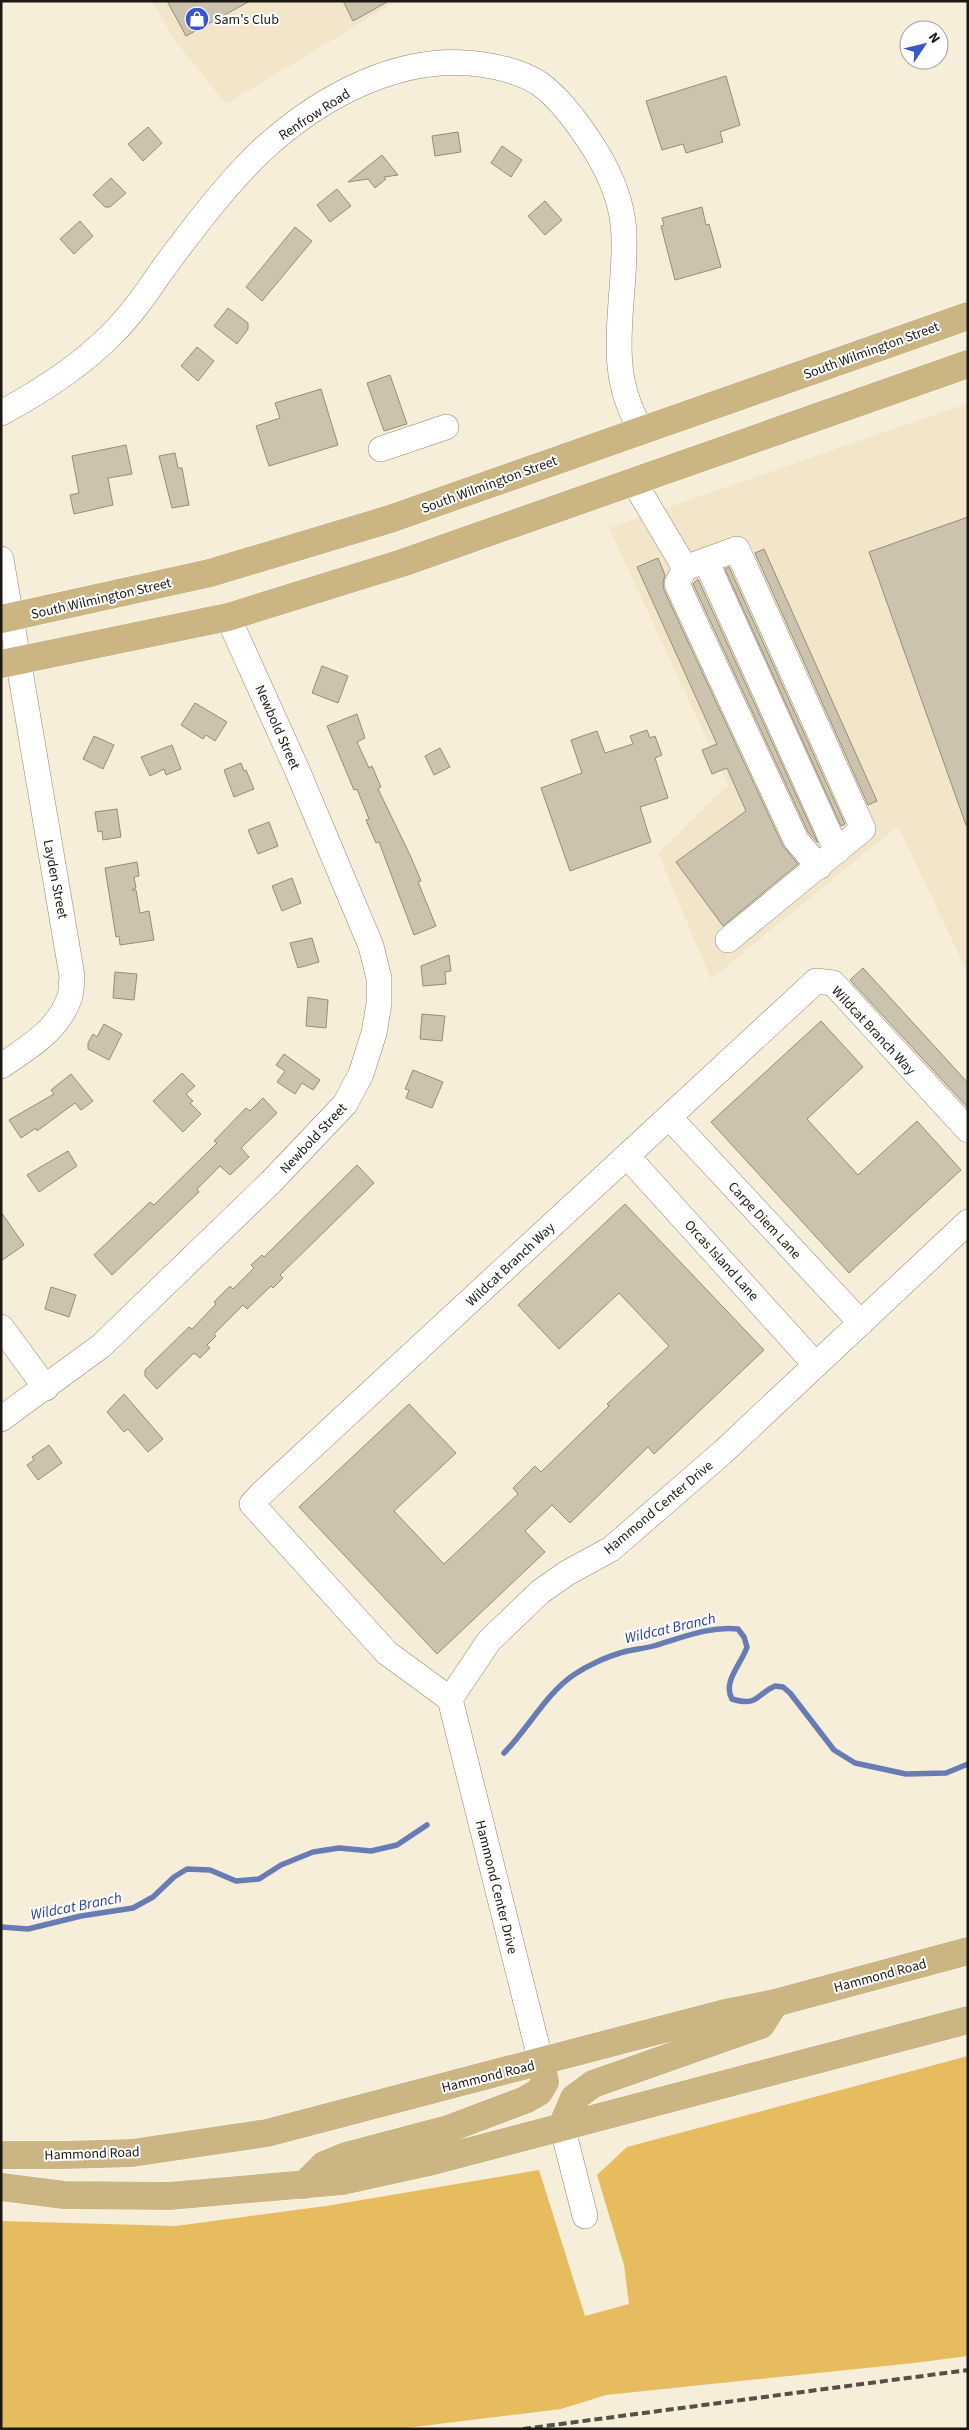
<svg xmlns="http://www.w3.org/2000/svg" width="969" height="2430" font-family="'Source Sans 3',sans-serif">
  <rect width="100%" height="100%" fill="#f7eed9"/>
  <path fill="#f2e5c9" d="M152 1H397L226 104 176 42Z
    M968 403V974L898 826 711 979 658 853 728 785 609 528Z"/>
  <path fill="#e6bc5e" d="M968 2056V2356L914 2363 606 2395 561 2409 398 2429H1V2221L176 2226 326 2206 539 2170 585 2316 629 2304 624 2265 597 2175 627 2147Z"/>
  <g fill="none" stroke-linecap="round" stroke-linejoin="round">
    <path stroke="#677bb4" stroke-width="5.5" d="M504 1753C528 1729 547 1692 575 1674 587 1666 606 1657 620 1653 632 1649 645 1649 657 1645 684 1637 709 1626 738 1629L744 1637 747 1647C742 1663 722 1682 732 1699 758 1707 755 1695 775 1686L783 1687 790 1693 834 1750 855 1763 906 1774 946 1773 968 1764
      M1 1927 28 1929 81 1916 133 1908 153 1897 174 1877 187 1869 210 1870 236 1881 259 1879 281 1865 313 1852 339 1848 371 1851 397 1845 427 1825"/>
  </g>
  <path fill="#ccc3af" stroke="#958c79" d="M167 1H250L186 36Z
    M343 1H389L353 21Z
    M726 76 740 125 720 132 723 142 686 153 683 144 662 150 646 101Z
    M148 127 162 143 143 161 128 144Z
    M458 132 461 152 435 156 432 136Z
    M502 146 522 160 511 177 491 163Z
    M382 155 398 175 384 177 386 179 375 188 368 179 348 182Z
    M111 178 126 193 110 207H105L93 195Z
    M337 189 351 206 330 222 317 205Z
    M545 201 562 220 545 235 528 216Z
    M702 207 706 225 709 224 721 267 675 280 661 226 664 225 662 218Z
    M80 221 93 236 74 254 60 239Z
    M295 227 312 241 262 301 246 287Z
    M228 308 248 323V329L237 344 214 326Z
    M197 347 214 361 198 381 181 366Z
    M390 375 407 424 384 431 367 383Z
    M321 389 338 445 269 466 256 426 280 418 275 403Z
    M126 445 132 474 108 478 113 505 74 514 70 495 79 493 72 456Z
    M175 453 178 468H182L189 505 172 508 159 456Z
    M968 517V825H966L869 552Z
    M764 549 877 801 868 805 755 553Z
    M658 558 665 575 663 583 664 590 783 846 798 864 723 926 676 862 746 811 727 768 712 774 702 750 717 744 637 567Z
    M729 567 845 824 841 826 725 569Z
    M698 579 818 843 808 832 693 584Z
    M322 666 348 676 338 703 312 693Z
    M195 703 227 722 215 741 206 735 203 739 181 725Z
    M357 714 365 738 357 742 369 768 372 766 381 787 378 789 410 855 421 881 418 882 436 926 414 935 379 842 376 843 366 820 369 819 357 789 354 790 327 726Z
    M647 730 650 738 655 736 662 755 655 758 668 798 640 807 651 842 570 871 541 788 582 773 571 740 597 731 605 753 633 744 630 736Z
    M94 736 114 745 103 769 83 759Z
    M172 745 181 769 166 775 164 769 150 776 141 757Z
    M440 748 450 767 434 775 425 756Z
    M241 763 244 771 246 770 254 789 234 797 224 770Z
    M117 809 121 837 103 840 102 831 98 832 95 812Z
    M269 822 278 846 258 854 248 830Z
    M137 862 139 876 134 877 136 888 132 890H136L140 913 149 911 154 940 120 945 119 936 116 937 105 868Z
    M292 878 301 903 282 911 272 886Z
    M312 938 319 962 298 968 290 943Z
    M449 955 451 971 445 972 446 984 423 986 421 966Z
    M863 968 968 1083V1108L850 980Z
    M115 972 137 974 134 1000 113 998Z
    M308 997 328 1000 326 1028 306 1026Z
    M422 1014 445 1016 442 1041 420 1039Z
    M821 1021 863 1067 807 1119 858 1175 917 1121 961 1170 849 1273 711 1122Z
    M104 1024 122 1034 109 1060 88 1049V1043L93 1034 97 1037Z
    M284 1054 320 1080 313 1090 302 1083 295 1094 277 1082 285 1071 276 1065Z
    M413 1070 443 1082 432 1108 406 1098 409 1090 405 1089Z
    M182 1073 195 1086 186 1094 193 1101 190 1103 201 1114 183 1132 153 1101Z
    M71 1074 93 1101 81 1110 75 1103 37 1131 36 1128 21 1138 9 1120 54 1094 51 1090Z
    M263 1098 277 1113 241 1148 249 1157 230 1175 220 1166 197 1189 199 1192 112 1275 94 1255 150 1202 154 1205 217 1143 214 1141 246 1108 250 1111Z
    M68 1151 77 1166 39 1192 27 1175Z
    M357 1165 374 1183 280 1275 283 1278 273 1288 271 1286 247 1309 243 1305 214 1334 216 1336 207 1345 210 1348 200 1358 194 1353 157 1389 145 1376V1370L189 1327 192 1329 216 1304 214 1302 230 1286 233 1289 254 1268 251 1265 262 1255 264 1257Z
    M625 1204 764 1350 654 1454 648 1447 570 1523 552 1505 525 1531 545 1552 437 1654 299 1507 409 1404 456 1453 394 1511 444 1564 518 1494 513 1488 535 1466 541 1472 609 1406 607 1404 669 1346 619 1293 559 1349 518 1305Z
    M1 1212 24 1245 1 1261Z
    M51 1287 76 1295 69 1317 45 1309Z
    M124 1394 163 1439 148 1452 128 1429 124 1432 107 1412Z
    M49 1445 62 1463 38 1480 27 1465 34 1460 32 1457Z"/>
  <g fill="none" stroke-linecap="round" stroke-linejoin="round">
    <g stroke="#8f8674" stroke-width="26">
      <path id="minor" d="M1 413C42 391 81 366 113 333 133 313 149 289 165 266 194 227 225 186 260 152 319 97 402 51 485 65 504 68 524 73 540 84 562 100 580 126 594 148 611 175 624 206 624 238 626 305 603 368 641 429
        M381 449 446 427
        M634 482 685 568 737 549 863 829 728 940
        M1 559 72 976C71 983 72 992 69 999 58 1030 28 1048 1 1066
        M706 561 837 851
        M685 568 677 584 796 840 819 867
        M669 1117 861 1323
        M627 1156 816 1365
        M1 1327 46 1388
        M1 1419 101 1346 271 1182 345 1104 361 1074 374 1033 379 1004V978L371 946 298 772 228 617
        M450 1699 387 1653 252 1504 261 1494 816 981 833 983 968 1130
        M541 2062 450 1699 489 1641 540 1592 567 1573 611 1549 723 1452 968 1222
        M562 2126 585 2216"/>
    </g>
    <g stroke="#fff" stroke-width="29">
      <path id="major" d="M1 619 210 573 390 519 968 316
        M1 664 228 617 402 563 968 364
        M562 2126 574 2098 593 2084 761 2025 775 2003
        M1 2155H64L132 2153 267 2133 725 2013 775 2003 968 1951
        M304 2185 324 2165 346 2156 448 2129 525 2100 539 2092 545 2082 541 2062
        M1 2187 64 2195 169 2196 342 2181 433 2161 968 2020"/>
    </g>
    <use href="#minor" stroke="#fff" stroke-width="25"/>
    <use href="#major" stroke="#cbb683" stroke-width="28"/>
    <path stroke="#555045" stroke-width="4" stroke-dasharray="8 4" stroke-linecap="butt" d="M523 2429 968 2370"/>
  </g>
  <defs>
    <g id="shop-disc" transform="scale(1.25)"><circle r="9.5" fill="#3956c8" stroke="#fff"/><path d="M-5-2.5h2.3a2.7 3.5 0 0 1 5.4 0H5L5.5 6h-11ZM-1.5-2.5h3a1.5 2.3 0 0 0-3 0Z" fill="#fff"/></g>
  </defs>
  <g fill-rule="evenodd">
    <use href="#shop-disc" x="197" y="19"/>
  </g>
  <g text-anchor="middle" stroke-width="4" stroke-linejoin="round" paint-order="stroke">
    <g font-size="14" fill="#1c1811" stroke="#fff" text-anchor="start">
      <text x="214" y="24">Sam's Club</text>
    </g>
    <g font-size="14" fill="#1c1811" stroke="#fff">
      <text transform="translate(314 114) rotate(-33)" y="5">Renfrow Road</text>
      <text transform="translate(871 350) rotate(-20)" y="5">South Wilmington Street</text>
      <text transform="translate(489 484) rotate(-20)" y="5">South Wilmington Street</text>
      <text transform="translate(101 598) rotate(-13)" y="5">South Wilmington Street</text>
      <text transform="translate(278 727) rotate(66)" y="5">Newbold Street</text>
      <text transform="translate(56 879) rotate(79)" y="5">Layden Street</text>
      <text transform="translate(874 1030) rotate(47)" y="5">Wildcat Branch Way</text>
      <text transform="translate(313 1138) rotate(-47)" y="5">Newbold Street</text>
      <text transform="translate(765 1220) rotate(47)" y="5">Carpe Diem Lane</text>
      <text transform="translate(722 1260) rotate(48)" y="5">Orcas Island Lane</text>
      <text transform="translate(510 1264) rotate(-43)" y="5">Wildcat Branch Way</text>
      <text transform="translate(658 1507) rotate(-40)" y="5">Hammond Center Drive</text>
      <text transform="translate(497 1887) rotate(76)" y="5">Hammond Center Drive</text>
      <text transform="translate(880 1975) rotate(-15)" y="5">Hammond Road</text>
      <text transform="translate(488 2076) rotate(-14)" y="5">Hammond Road</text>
      <text transform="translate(92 2153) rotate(-2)" y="5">Hammond Road</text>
    </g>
    <g font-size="15" font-style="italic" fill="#283e9e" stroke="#fff">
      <text transform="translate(670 1628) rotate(-13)" y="5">Wildcat Branch</text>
      <text transform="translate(76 1906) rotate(-11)" y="5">Wildcat Branch</text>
    </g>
  </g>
  <rect width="969" height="2430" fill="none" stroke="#1c1811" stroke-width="5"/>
  <g transform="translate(924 45) rotate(55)"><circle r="24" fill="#ffffff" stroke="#a4a3a0"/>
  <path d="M0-4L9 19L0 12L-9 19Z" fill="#3956c8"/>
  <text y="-8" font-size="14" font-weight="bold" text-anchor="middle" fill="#1c1811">N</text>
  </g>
</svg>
